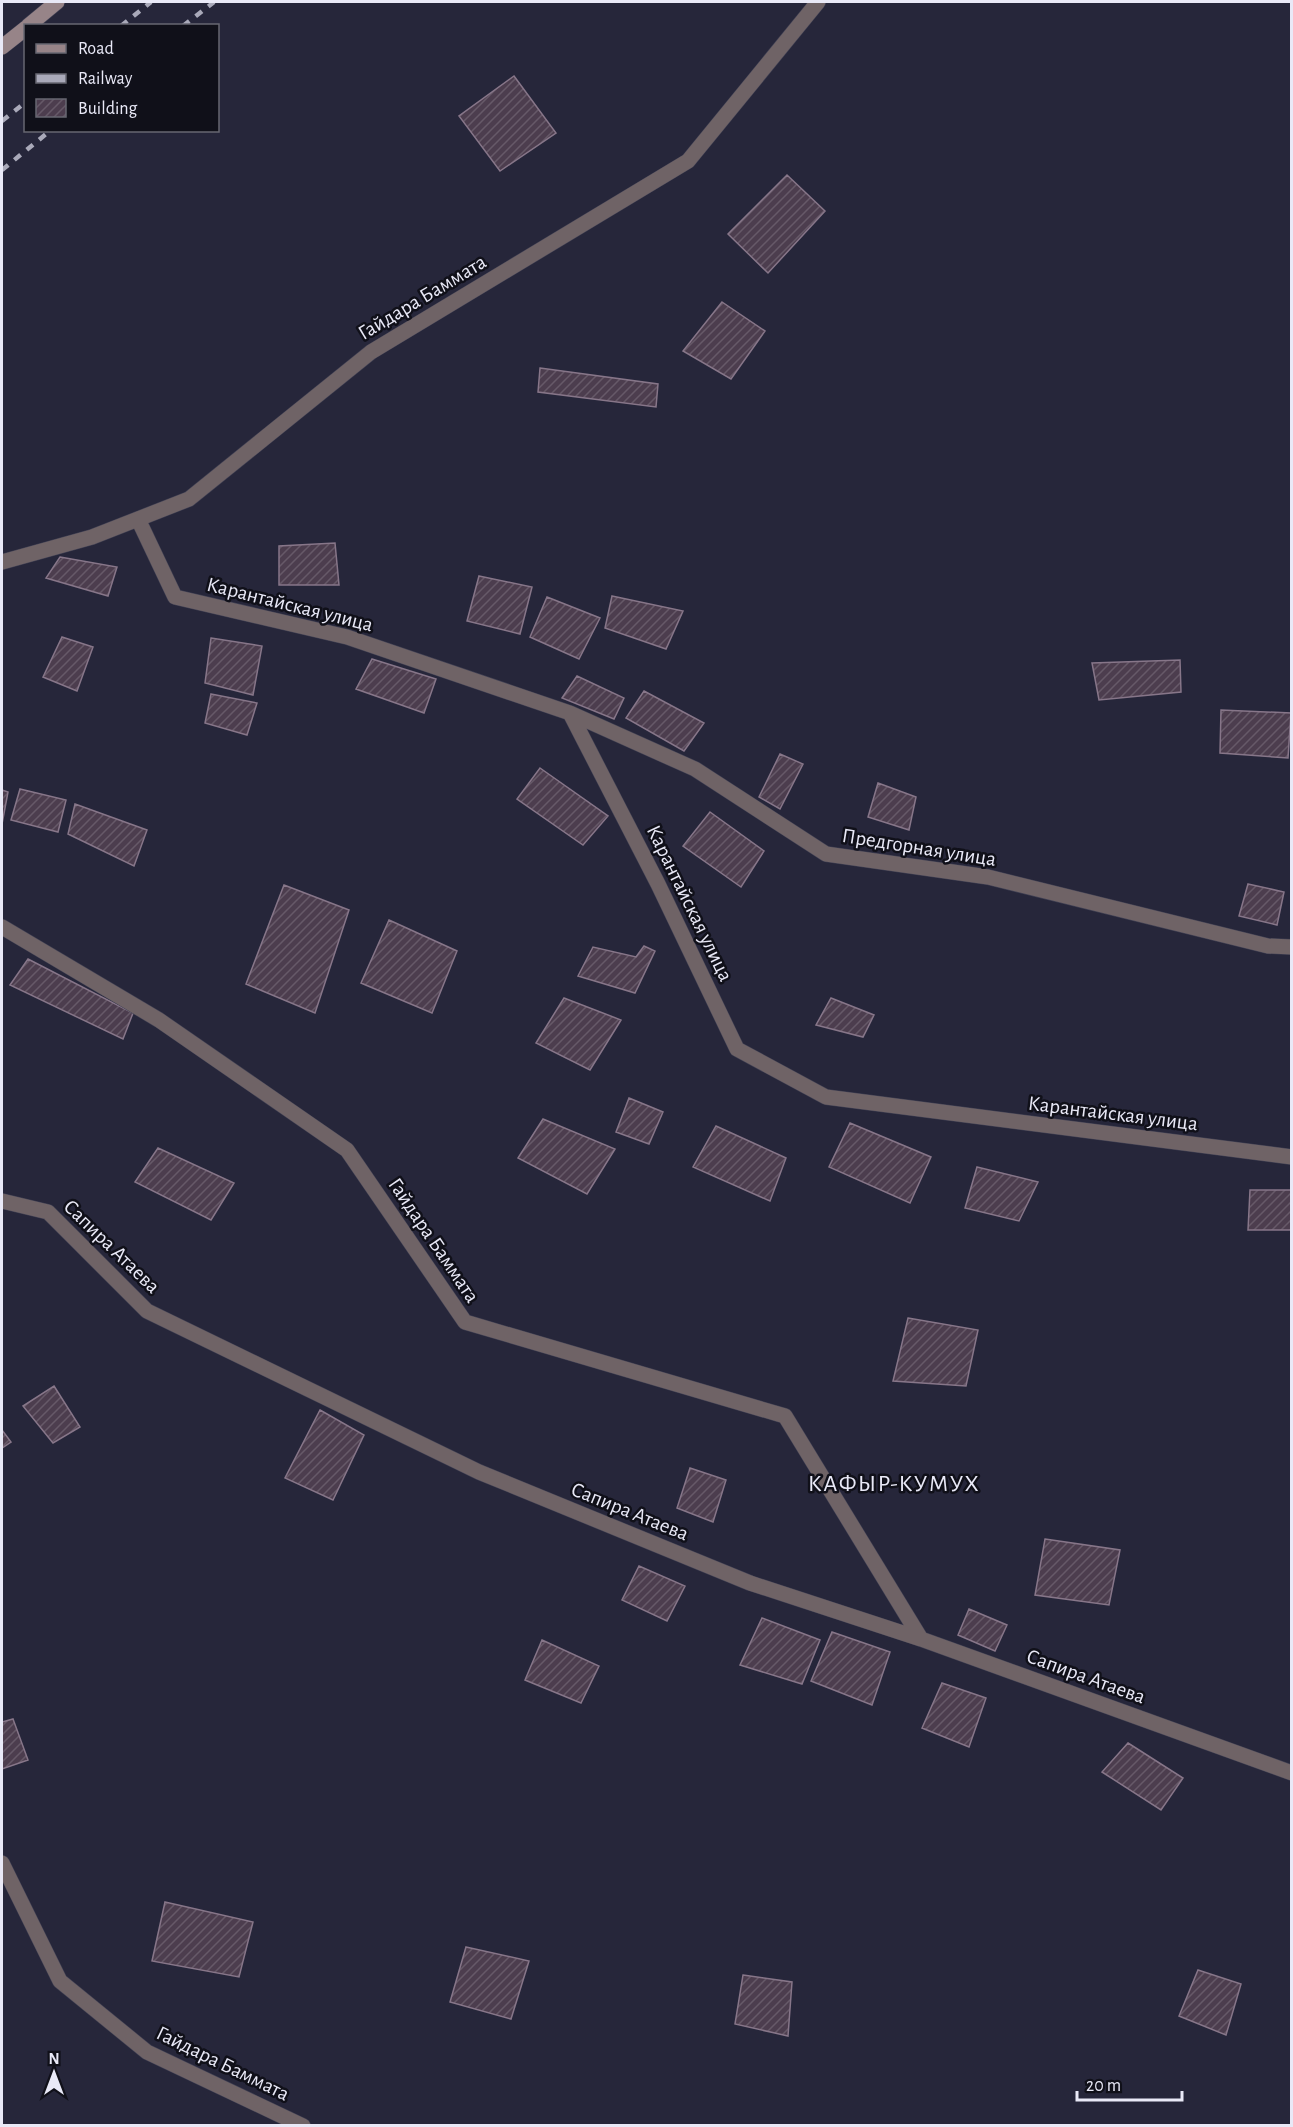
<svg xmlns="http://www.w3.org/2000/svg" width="1293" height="2127" font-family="'Alegreya Sans',sans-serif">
  <defs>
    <pattern id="building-hatch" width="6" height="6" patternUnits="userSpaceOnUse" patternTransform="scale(1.5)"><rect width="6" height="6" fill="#4c3d4e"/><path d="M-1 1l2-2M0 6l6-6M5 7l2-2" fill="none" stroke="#665968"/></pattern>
  </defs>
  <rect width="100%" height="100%" fill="#26263a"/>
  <path fill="url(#building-hatch)" stroke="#877689" stroke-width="1.5" d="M514 76 556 133 500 171 459 116Z
    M787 175 825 211 768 273 728 234Z
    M722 302 765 331 731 379 683 351Z
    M540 368 658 384 656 407 538 392Z
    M335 543 339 585H279V546Z
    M60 557 117 567 108 596 46 578Z
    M479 576 532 587 520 634 467 621Z
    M612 596 683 611 666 649 605 628Z
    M547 597 600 618 579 659 530 637Z
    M62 637 93 647 77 691 43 677Z
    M211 638 262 646 253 695 205 683Z
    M372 659 436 679 424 713 356 689Z
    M1180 660 1181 692 1099 700 1092 663Z
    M577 676 624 698 614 719 562 698Z
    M644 691 704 723 684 751 626 718Z
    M211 694 257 703 247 735 205 723Z
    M1221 710 1291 713 1288 758 1220 753Z
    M780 754 803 764 780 809 759 797Z
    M540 768 608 816 583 845 517 799Z
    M878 783 916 797 909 830 868 817Z
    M20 789 66 800 58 832 11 820Z
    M2 790 8 792 2 824Z
    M75 804 147 830 134 866 68 834Z
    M710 812 764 851 741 887 683 846Z
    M1248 884 1284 892 1277 925 1239 916Z
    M284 885 349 910 315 1013 246 984Z
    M389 920 457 951 432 1013 361 983Z
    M644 946 655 951 635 993 578 976 593 947 636 957Z
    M28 959 133 1013 123 1039 10 985Z
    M564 998 621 1020 590 1070 536 1043Z
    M831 998 874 1015 863 1037 816 1025Z
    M629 1098 663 1112 649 1144 616 1132Z
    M543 1119 615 1149 587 1194 518 1158Z
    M850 1123 931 1157 910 1203 829 1167Z
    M716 1126 786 1158 770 1201 693 1167Z
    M158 1148 234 1183 211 1220 135 1182Z
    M977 1167 1038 1182 1019 1221 965 1208Z
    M1250 1190H1292V1230H1248Z
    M908 1318 978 1330 966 1386 893 1381Z
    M54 1386 80 1427 53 1443 23 1406Z
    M320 1410 364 1435 333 1500 285 1478Z
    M2 1430 11 1442 2 1448Z
    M690 1468 726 1480 713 1522 677 1508Z
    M1045 1539 1120 1550 1109 1605 1035 1595Z
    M639 1566 685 1586 667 1621 622 1600Z
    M969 1609 1007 1625 995 1651 958 1635Z
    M762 1618 820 1640 802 1684 740 1665Z
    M832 1632 890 1652 872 1705 811 1681Z
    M542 1640 599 1666 581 1703 525 1680Z
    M942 1683 986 1698 969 1747 922 1728Z
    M13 1719 28 1760 2 1769V1722Z
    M1128 1743 1183 1778 1161 1810 1102 1772Z
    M165 1902 253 1922 239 1977 152 1961Z
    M466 1947 529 1961 511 2019 450 2002Z
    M1198 1970 1241 1984 1226 2035 1179 2016Z
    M743 1975 792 1982 788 2036 735 2024Z"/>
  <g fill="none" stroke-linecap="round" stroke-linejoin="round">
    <g stroke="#414154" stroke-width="16">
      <path id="minor" d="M138 519 175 597 347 637 570 713 658 884 737 1049 826 1097 1292 1157
        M2 562 92 537 189 499 371 352 688 161 818 2
        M570 713 695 769 826 854 988 877 1268 946 1292 947
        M2 927 159 1020 347 1150 465 1322 785 1416 921 1639
        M2 1201 48 1212 147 1311 479 1472 750 1583 921 1639 1292 1773
        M2 1863 60 1981 147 2052 303 2126"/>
    </g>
    <g stroke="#414154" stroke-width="16">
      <path id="secondary" d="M28 26 57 2
        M2 47 26 28"/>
    </g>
    <use href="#minor" stroke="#6f6366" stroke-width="15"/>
    <use href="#secondary" stroke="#978488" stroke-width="15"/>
    <path stroke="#a9a9b9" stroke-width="4.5" stroke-dasharray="8 8" stroke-linecap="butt" d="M121 26 151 2
      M183 26 214 2
      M2 121 26 102
      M2 170 51 130"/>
  </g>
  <g text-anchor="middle" stroke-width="5" stroke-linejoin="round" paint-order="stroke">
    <g font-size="21" fill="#e9e9f7" stroke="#101019">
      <text transform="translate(422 297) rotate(-31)" y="7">Гайдара Баммата</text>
      <text transform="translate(290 604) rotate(14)" y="7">Карантайская улица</text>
      <text transform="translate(919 847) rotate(9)" y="7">Предгорная улица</text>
      <text transform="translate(690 903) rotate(64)" y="7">Карантайская улица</text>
      <text transform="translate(1113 1113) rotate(7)" y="7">Карантайская улица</text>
      <text transform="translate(434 1240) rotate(56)" y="7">Гайдара Баммата</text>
      <text transform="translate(112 1246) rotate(44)" y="7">Сапира Атаева</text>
      <text transform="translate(630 1511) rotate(22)" y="7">Сапира Атаева</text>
      <text transform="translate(1086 1676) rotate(20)" y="7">Сапира Атаева</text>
      <text transform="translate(223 2063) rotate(26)" y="7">Гайдара Баммата</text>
    </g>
    <g font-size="24" letter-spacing="1.5" fill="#e9e9f7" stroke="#101019">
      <text x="894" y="1491">КАФЫР-КУМУХ</text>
    </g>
  </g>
  <rect width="1293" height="2127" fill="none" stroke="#e9e9f7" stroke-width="6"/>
  <rect x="24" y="24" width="195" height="108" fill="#101019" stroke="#676772" stroke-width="1.5"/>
  <rect x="36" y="44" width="30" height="9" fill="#978488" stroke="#676772" stroke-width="1.5"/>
  <text x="78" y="54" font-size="18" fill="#e9e9f7">Road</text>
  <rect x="36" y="74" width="30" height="9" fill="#a9a9b9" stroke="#676772" stroke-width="1.5"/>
  <text x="78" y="84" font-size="18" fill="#e9e9f7">Railway</text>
  <rect x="36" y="99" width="30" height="18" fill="url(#building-hatch)" stroke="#676772" stroke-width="1.5"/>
  <text x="78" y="114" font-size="18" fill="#e9e9f7">Building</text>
  <g transform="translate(54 2073)" stroke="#101019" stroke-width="4.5" paint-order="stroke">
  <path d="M0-4.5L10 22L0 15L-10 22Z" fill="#e9e9f7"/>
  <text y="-9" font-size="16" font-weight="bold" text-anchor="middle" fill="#e9e9f7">N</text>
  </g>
  <path d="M1077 2091v9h105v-9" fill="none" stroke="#e9e9f7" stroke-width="3"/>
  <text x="1086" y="2091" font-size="18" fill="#e9e9f7" stroke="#101019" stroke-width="4.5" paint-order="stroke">20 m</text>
</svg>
